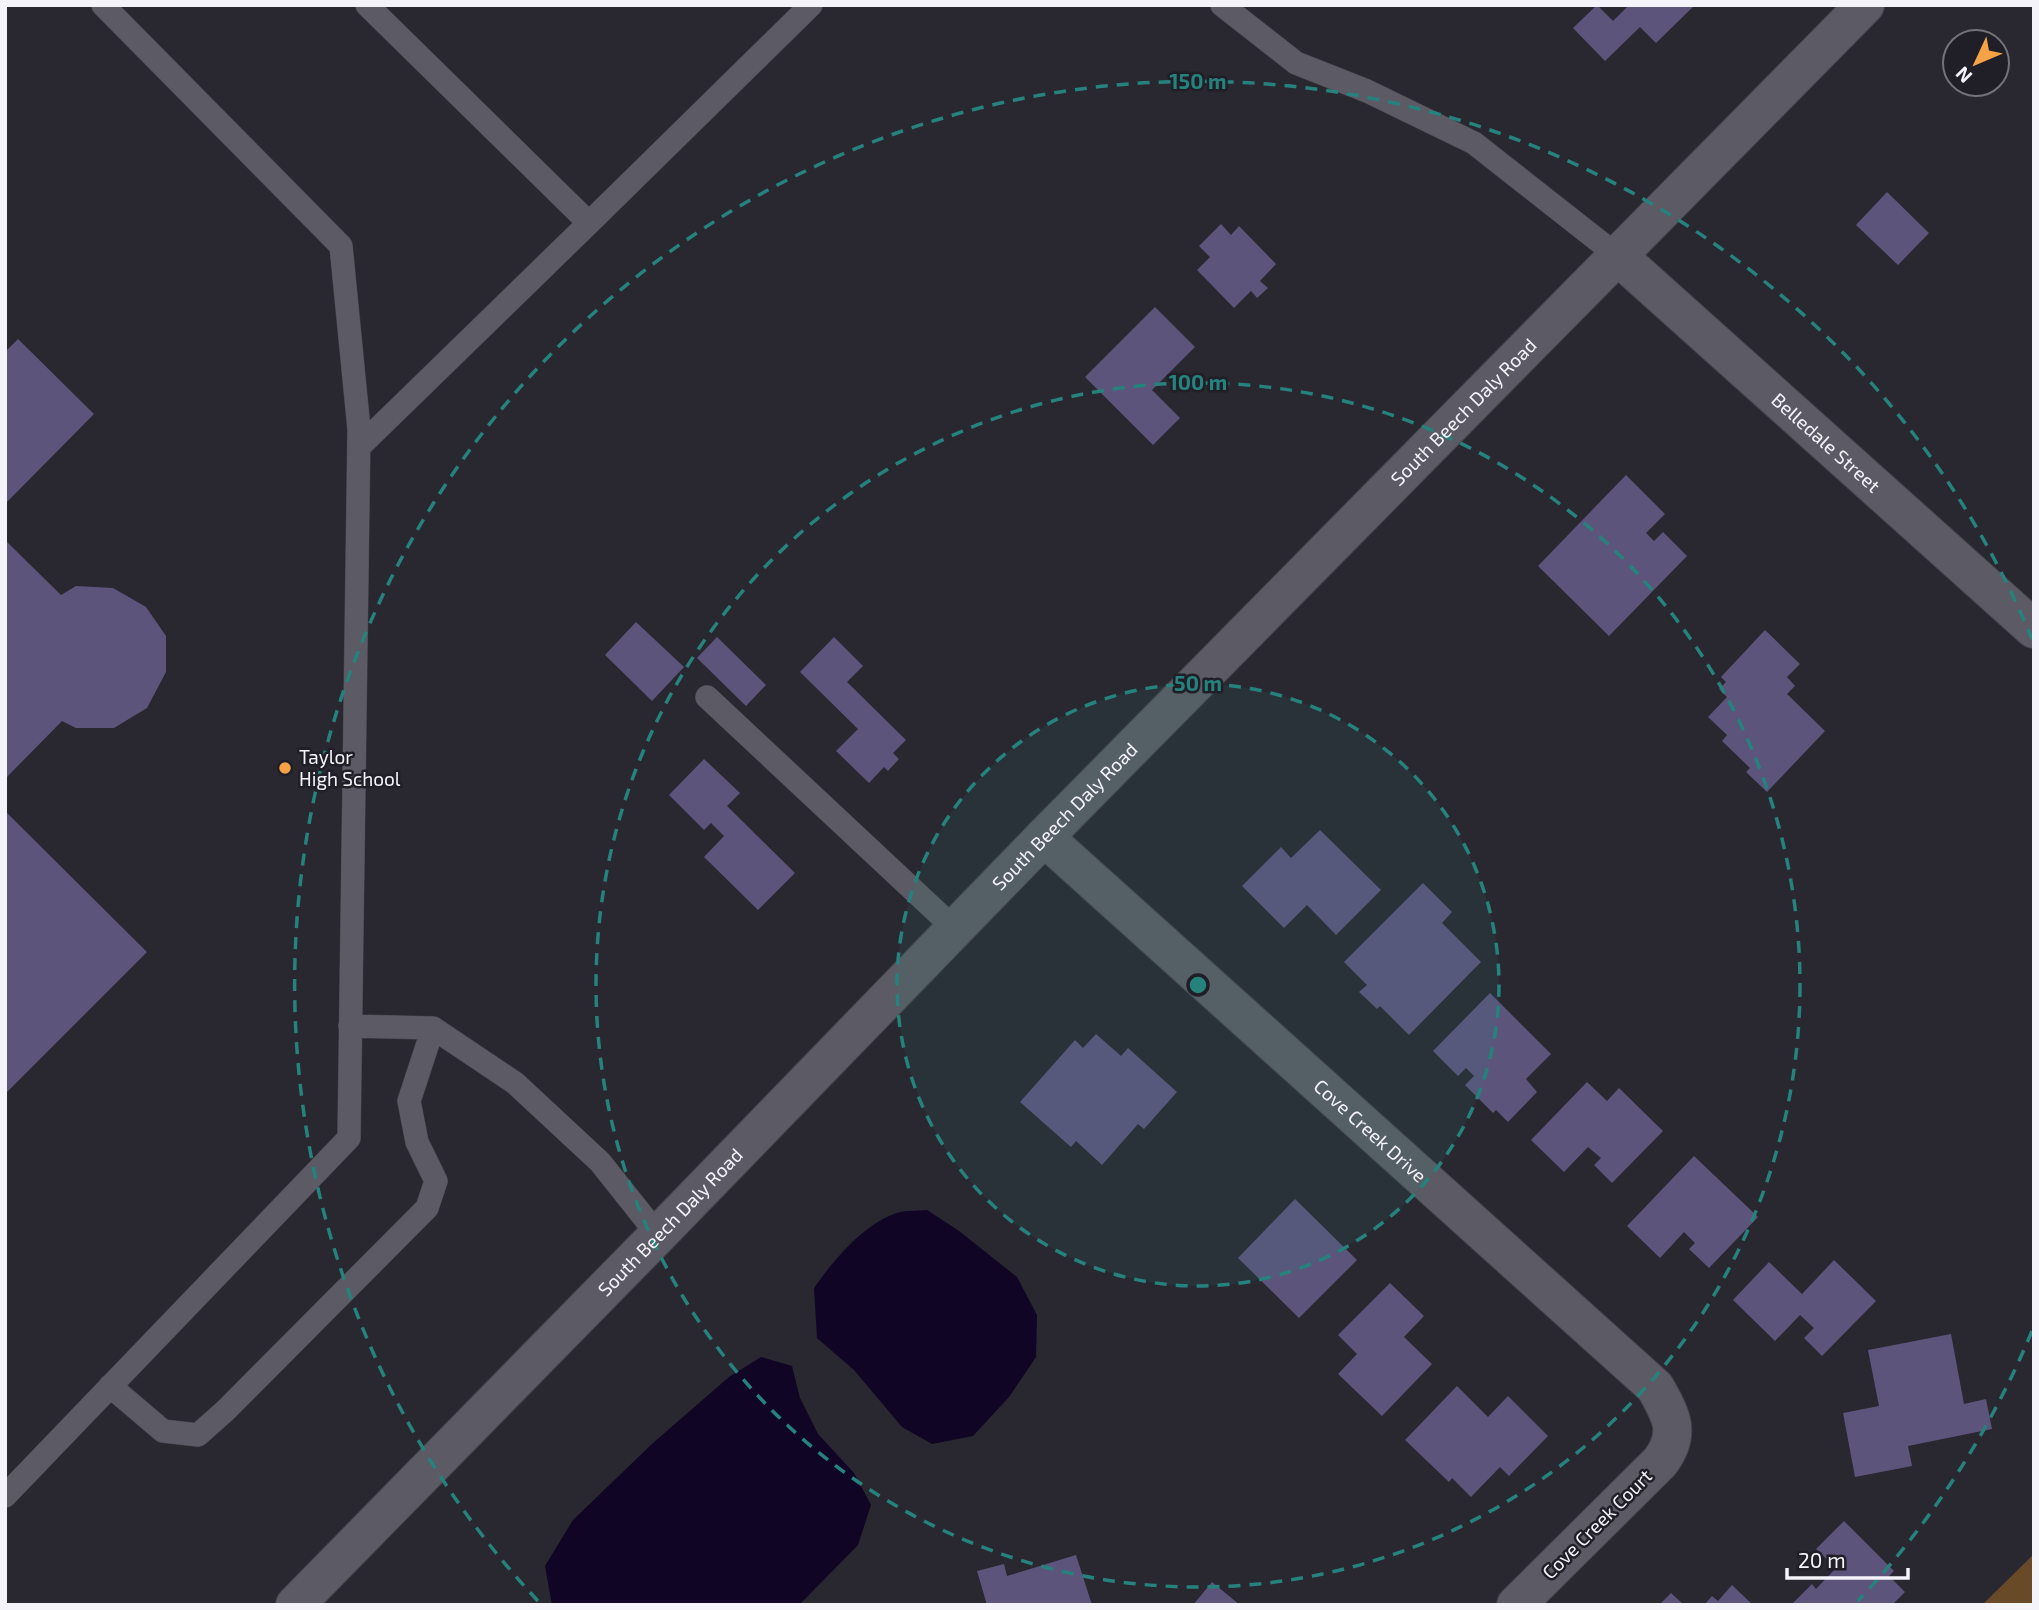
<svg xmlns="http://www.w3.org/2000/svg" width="2039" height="1610" font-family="'Exo 2',sans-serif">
  <rect width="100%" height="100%" fill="#292730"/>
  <path fill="#684928" d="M2034 1554V1605H1982Z"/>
  <path fill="#100525" d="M927 1210 959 1231 1017 1277 1037 1315 1036 1357 1009 1397 973 1436 932 1444 902 1427 854 1370 817 1338 814 1288C833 1261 862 1226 894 1214 903 1210 917 1211 927 1210Z
    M761 1357 792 1366 800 1398 818 1434 854 1473 871 1505 858 1545 799 1605H552L545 1566 573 1520 653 1443 729 1377Z"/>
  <path fill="#5d547c" d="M1597 5 1613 21 1629 5H1695L1656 43 1640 27 1605 61 1573 28Z
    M1887 192 1929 233 1898 265 1856 225Z
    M1221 224 1231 235 1239 226 1276 264 1260 281 1268 288 1257 298 1251 291 1234 308 1197 270 1210 257 1199 246Z
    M1155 307 1195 347 1152 390 1180 418 1153 445 1085 377Z
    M18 339 94 414 5 504V352Z
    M1626 475 1665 514 1646 533 1654 541 1663 532 1687 556 1609 636 1538 566Z
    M5 540 61 595 76 586 113 588 146 607 166 636V672L147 708 114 728H76L62 721 5 779Z
    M636 622 684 667 652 701 605 655Z
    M1765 630 1800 664 1787 677 1795 686 1787 694 1825 731 1767 792 1746 772 1750 768 1722 741 1727 735 1708 717 1727 697 1719 689 1726 682 1721 677Z
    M717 637 766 685 746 706 697 658Z
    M834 637 863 666 847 682 906 740 893 753 899 759 888 771 884 767 869 783 836 751 858 729 800 672Z
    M704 759 740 793 727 806 795 873 758 910 704 857 724 836 711 823 704 830 669 795Z
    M5 811 147 952 5 1094Z
    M1320 830 1381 890 1336 935 1307 905 1284 928 1242 886 1281 847 1291 858Z
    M1423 883 1452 912 1442 923 1481 962 1409 1035 1380 1006 1377 1009 1359 992 1367 985 1344 962Z
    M1490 993 1551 1054 1526 1079 1537 1092 1508 1122 1496 1110 1493 1113 1465 1085 1474 1076 1466 1068 1458 1076 1433 1051Z
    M1096 1034 1121 1056 1128 1048 1177 1092 1144 1129 1138 1124 1102 1165 1076 1141 1071 1147 1020 1102 1075 1040 1083 1048Z
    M1587 1082 1607 1101 1619 1088 1663 1131 1612 1183 1594 1165 1601 1158 1588 1147 1564 1172 1531 1140Z
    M1694 1156 1758 1217 1709 1268 1689 1249 1695 1243 1684 1232 1660 1258 1627 1226Z
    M1295 1199 1357 1260 1299 1318 1238 1258Z
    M1834 1260 1876 1301 1822 1356 1804 1338 1814 1328 1800 1315 1775 1341 1733 1300 1769 1262 1802 1294Z
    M1390 1283 1424 1316 1404 1337 1432 1364 1382 1416 1338 1374 1357 1354 1338 1335Z
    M1951 1334 1964 1404 1986 1399 1992 1429 1908 1446 1912 1466 1855 1477 1843 1413 1879 1406 1868 1350Z
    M1457 1386 1488 1417 1508 1396 1548 1436 1509 1476 1500 1467 1471 1497 1452 1478 1449 1482 1405 1440Z
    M1844 1521 1894 1571 1889 1576 1905 1592 1892 1605H1791L1812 1584 1816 1589 1836 1568 1816 1549Z
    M1076 1555 1092 1605H987L977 1571 1004 1564 1007 1576Z
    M1212 1582 1240 1605H1193Z
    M1732 1585 1753 1605H1704L1712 1596 1718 1601Z
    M1671 1593 1684 1605H1659Z"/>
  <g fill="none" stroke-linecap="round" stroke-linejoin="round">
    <g stroke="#44424a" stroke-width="24">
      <path id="service" d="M1222 5 1296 63 1367 91 1474 143 1619 257
        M589 223 811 5
        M359 447 589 223 367 5
        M707 697 955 929
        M350 1026 433 1028 515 1083 600 1162 658 1235
        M110 1386 163 1431 198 1435 226 1410 427 1208 436 1181 417 1142 409 1101 433 1028
        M5 1496 349 1138 359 429 341 246 103 5"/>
    </g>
    <g stroke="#44424a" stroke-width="40">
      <g id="minor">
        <path id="s1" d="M1619 257 2034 629"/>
        <path id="s2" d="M1044 837 1655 1387C1671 1415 1682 1433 1660 1462L1516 1605"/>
      </g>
    </g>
    <g stroke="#44424a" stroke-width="40">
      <g id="tertiary">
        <path id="s3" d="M295 1605 658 1235 1044 837 1865 5"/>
      </g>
    </g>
    <use href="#service" stroke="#5c5a64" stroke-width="23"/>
    <use href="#minor" stroke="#5c5a64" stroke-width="38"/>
    <use href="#tertiary" stroke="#5c5a64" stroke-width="38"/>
  </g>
  <circle cx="1198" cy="985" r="301" fill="#26827c" fill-opacity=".12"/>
  <g fill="none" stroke="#26827c" stroke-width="3.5" stroke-dasharray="12 9">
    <circle cx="1198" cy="985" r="301"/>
    <circle cx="1198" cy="985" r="602"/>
    <path d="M2032 1331A903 903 0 0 1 1858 1601M538 1601A903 903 0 1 1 2032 639"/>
  </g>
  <circle fill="#f6a247" stroke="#201e26" stroke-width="2.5" cx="285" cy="768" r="7"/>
  <g text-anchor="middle" stroke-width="5" stroke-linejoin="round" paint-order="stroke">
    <g font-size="19" fill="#f4f3f9" stroke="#201e26">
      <text dy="7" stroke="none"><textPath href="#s3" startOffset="1670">South Beech Daly Road</textPath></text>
      <text dy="7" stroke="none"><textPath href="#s1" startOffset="278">Belledale Street</textPath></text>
      <text dy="7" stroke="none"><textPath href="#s3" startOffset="1102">South Beech Daly Road</textPath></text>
      <text dy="7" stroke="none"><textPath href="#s2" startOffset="439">Cove Creek Drive</textPath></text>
      <text dy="7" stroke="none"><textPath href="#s3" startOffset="536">South Beech Daly Road</textPath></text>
      <text transform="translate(1597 1524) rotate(-45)" y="7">Cove Creek Court</text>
    </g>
    <g font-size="19" fill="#f4f3f9" stroke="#201e26" text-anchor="start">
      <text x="299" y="764">Taylor<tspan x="299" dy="22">High School</tspan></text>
    </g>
  </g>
  <circle cx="1198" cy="985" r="10" fill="#26827c" stroke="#201e26" stroke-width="3.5"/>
  <g font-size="21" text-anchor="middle" font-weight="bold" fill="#26827c" stroke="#201e26" stroke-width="5" stroke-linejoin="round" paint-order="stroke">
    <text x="1198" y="89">150 m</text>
    <text x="1198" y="390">100 m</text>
    <text x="1198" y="691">50 m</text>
  </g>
  <rect width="2039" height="1610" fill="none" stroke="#f4f3f9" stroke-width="14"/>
  <g transform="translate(1976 63) rotate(226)"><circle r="33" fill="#201e26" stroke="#75737a" stroke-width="2"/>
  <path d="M0-5L12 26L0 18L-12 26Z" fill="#f6a247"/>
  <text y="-10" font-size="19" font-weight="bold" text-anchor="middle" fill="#f4f3f9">N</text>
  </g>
  <path d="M1787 1568v10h121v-10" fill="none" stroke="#f4f3f9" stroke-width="3.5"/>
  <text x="1798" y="1568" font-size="21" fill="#f4f3f9" stroke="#201e26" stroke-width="5" paint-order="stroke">20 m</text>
</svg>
